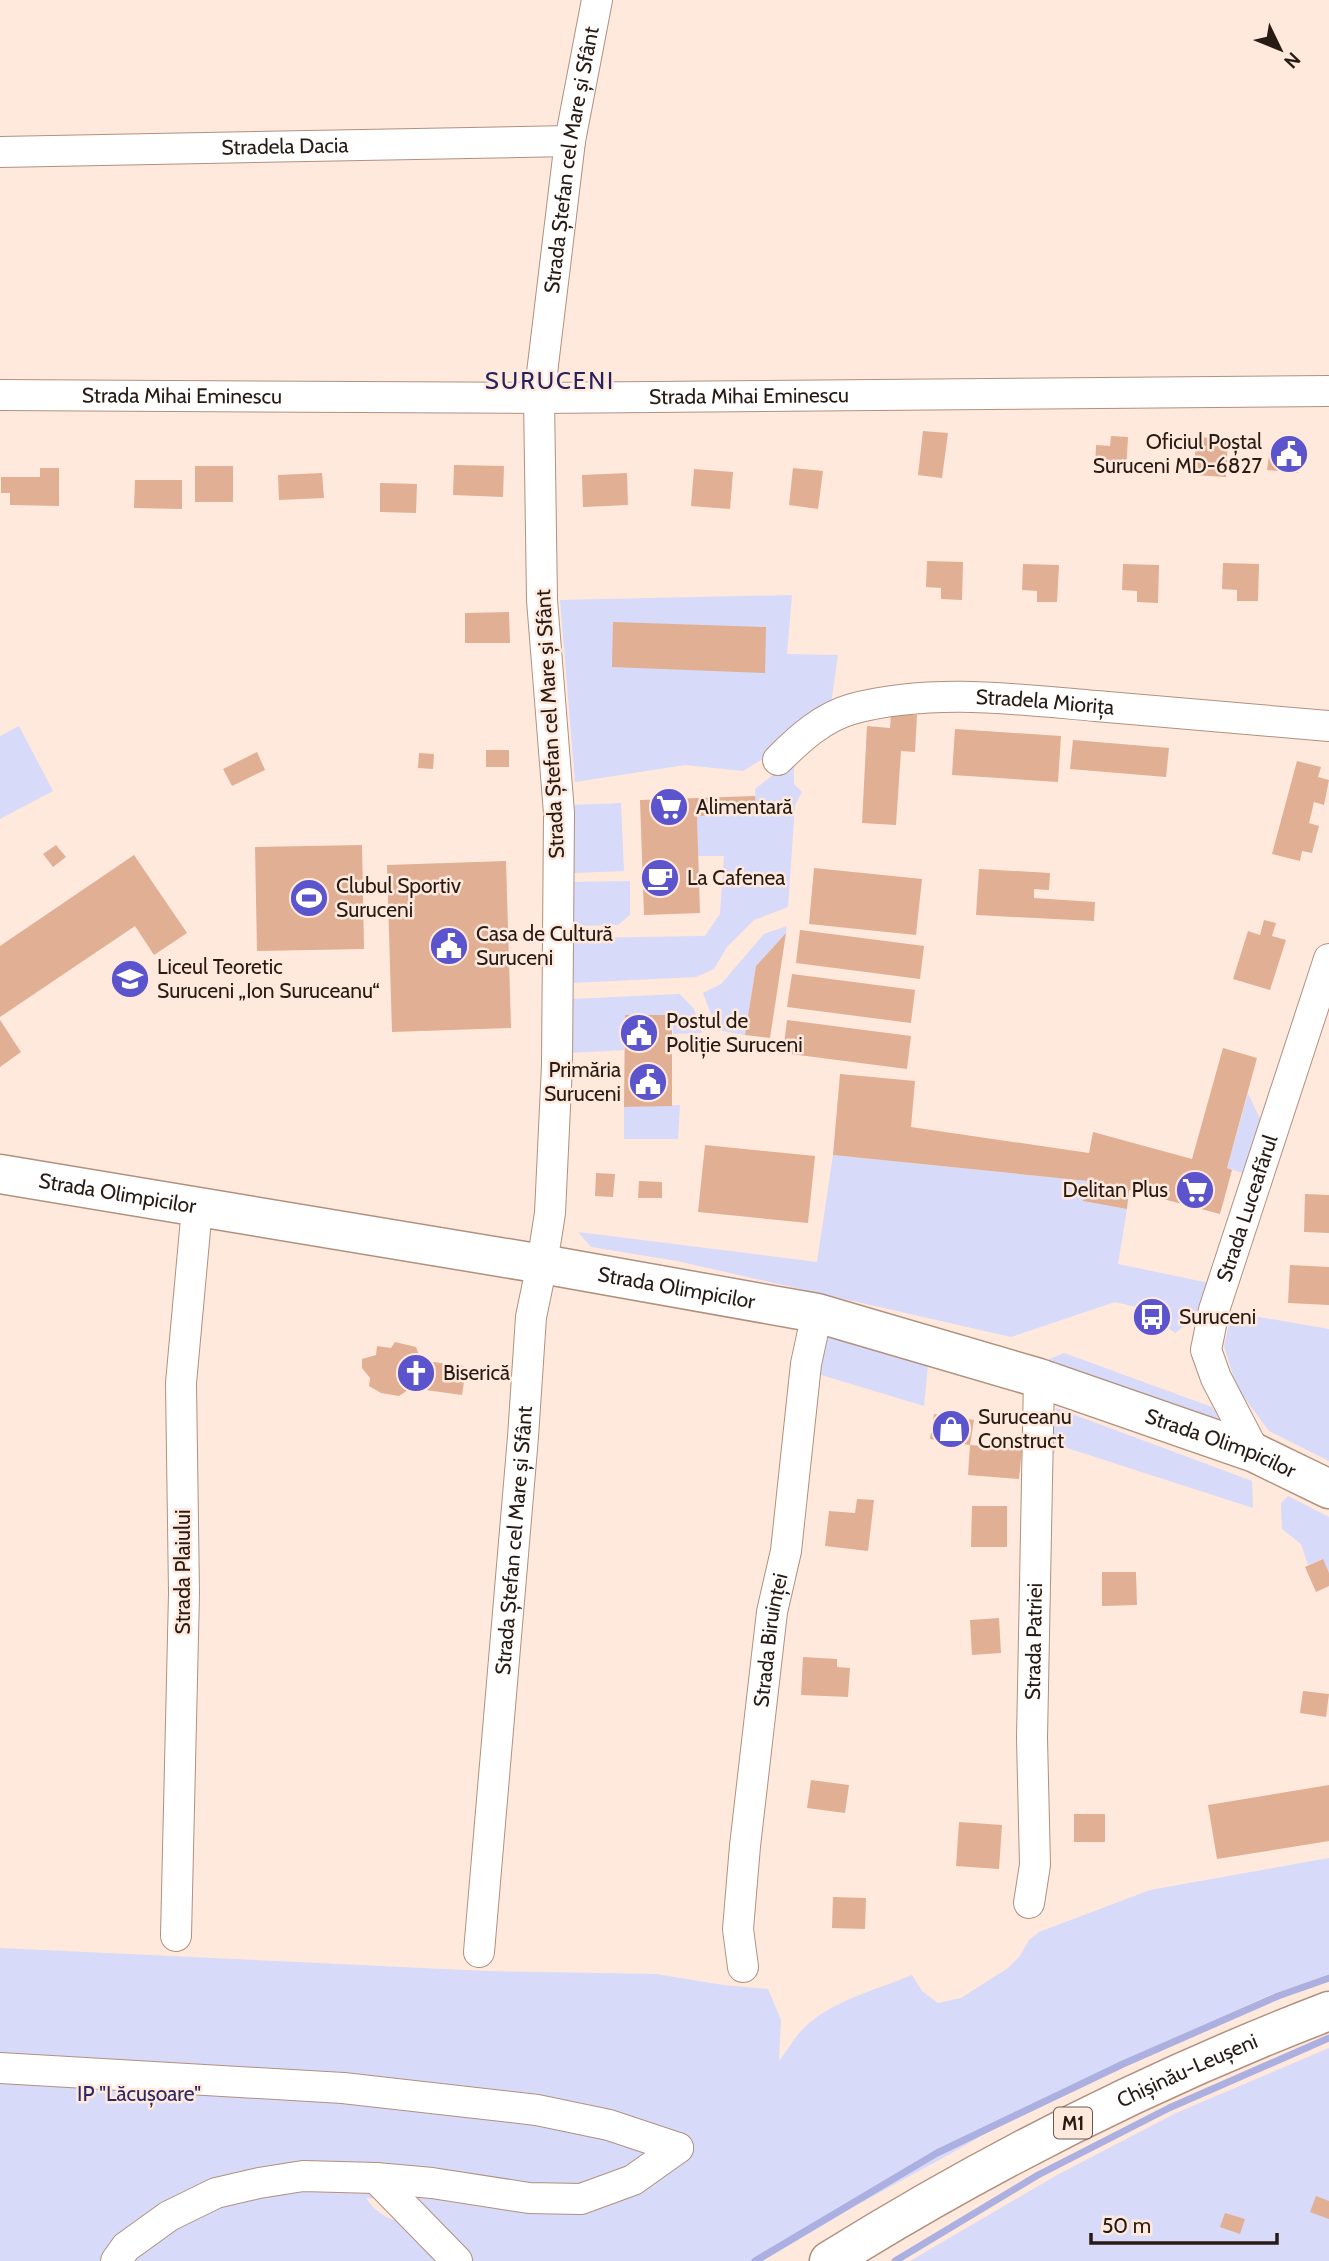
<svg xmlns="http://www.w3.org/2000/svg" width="1329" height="2261" font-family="Cabin,sans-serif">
  <rect width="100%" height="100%" fill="#ffe9dd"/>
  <path fill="#d7daf8" d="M792 595 787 654 838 655 831 705 774 752 743 771 685 765 575 782 560 600Z
    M19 726 53 791 0 819V736Z
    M794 759V784L802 792 795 805 788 907 754 920 727 947 714 969 696 977 571 983 572 938 705 936 720 914 724 856H698L697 816 755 814V789Z
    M621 803 624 871 574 873 572 805Z
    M630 881V915L618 925 572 926 571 882Z
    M787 926 786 933 756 966 745 1035 717 1030 703 993 721 984 764 934Z
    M680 994 694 1009 702 1033 673 1034 672 1015H625L624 1050 571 1053V999Z
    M1248 1093 1261 1121 1243 1173 1227 1168Z
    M680 1105 678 1139H624V1107Z
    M833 1155 1088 1181 1083 1201 1127 1209 1118 1264 1209 1283 1194 1319 1175 1333 1168 1328 1165 1314 1115 1302 1011 1337 677 1261 591 1247 578 1232 817 1262Z
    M1232 1310 1242 1314 1329 1329V1461L1269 1431 1237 1388 1224 1346Z
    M824 1335 928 1365 924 1406 818 1374Z
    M1064 1353 1212 1407 1223 1426 1047 1360Z
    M1056 1408 1252 1481 1253 1508 1058 1445 1051 1459Z
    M1288 1496 1329 1517V1573L1322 1559 1308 1565 1301 1544 1282 1529 1281 1503Z
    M1329 1858V1974L1270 1995 1120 2062 1061 2090 950 2154 857 2205 763 2261H471L422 2203V2201L366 2198C374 2210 387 2221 403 2221L443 2261H0V1948L486 1971 656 1974 723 1985 768 1989 781 2020 779 2061C788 2050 794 2037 805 2027 831 2001 879 1989 912 1975L922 1991 938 2003 961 1998 1008 1968 1020 1956 1029 1940 1039 1932 1150 1890Z
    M1329 2048V2261H910L1057 2175 1176 2113Z"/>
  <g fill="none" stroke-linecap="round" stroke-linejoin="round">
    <path stroke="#acb0e1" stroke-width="7" d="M755 2261 937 2153 1123 2064 1278 1996 1329 1978
      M895 2261 1038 2175 1169 2108 1329 2038"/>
  </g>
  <path fill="#e1af93" d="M923 431 948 433 942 478 918 475Z
    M1111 436 1128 437 1126 473 1095 472 1096 445 1110 446Z
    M1196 437 1228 439 1226 477 1194 475Z
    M1281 437 1302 439 1298 473 1267 470 1269 456 1279 457Z
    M454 465 504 466 503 497 453 495Z
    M195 466H233V502H195Z
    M40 468H59V506L10 505V493H1V477H40Z
    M793 468 823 471 818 509 789 505Z
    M694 469 733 472 730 509 691 506Z
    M322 473 324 498 279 500 278 475Z
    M627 473 628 505 583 507 582 475Z
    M135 480H182V509L134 508Z
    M380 483 417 484 416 513 380 512Z
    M927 561 963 562 962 600 941 599V588L926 587Z
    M1223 563 1259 564 1258 601H1237V590L1222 589Z
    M1023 564 1059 565 1057 602H1037V591L1022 590Z
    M1123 564 1159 565 1158 603 1137 602V591L1122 590Z
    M509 612 510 643H465V613Z
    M613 622 766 627 765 673 612 667Z
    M891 714 917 715 915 752 901 751 896 825 862 823 867 726 890 728Z
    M955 729 1061 736 1058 782 952 775Z
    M1073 740 1169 748 1166 777 1070 769Z
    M486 750H509V767H486Z
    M257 752 265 770 232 786 223 769Z
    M419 753 434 754 433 769 418 768Z
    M1297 761 1321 767 1318 777 1329 780 1324 805 1314 802 1309 823 1319 826 1312 853 1302 851 1300 861 1272 854Z
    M755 796 756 814 697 816 700 913 644 915 640 800Z
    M56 845 66 857 53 867 43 854Z
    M362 845 364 949 257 951 255 847Z
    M134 855 187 933 154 955 135 926 0 1017V946Z
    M506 861 511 1028 392 1032 387 865Z
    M814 868 922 879 916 935 809 924Z
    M979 869 1050 873 1049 890 1034 889V898L1095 902 1094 921 976 915Z
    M1264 920 1276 923 1272 936 1286 940 1270 990 1233 979 1248 931 1260 935Z
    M800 930 924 946 920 979 796 963Z
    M786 933 770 1038 745 1035 756 966Z
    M792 974 915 990 911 1023 787 1007Z
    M625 1015H672V1106L624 1107Z
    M0 1020 21 1052 0 1067Z
    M787 1020 911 1036 907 1069 783 1053Z
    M1223 1048 1257 1058 1227 1168 1232 1170 1220 1214 1129 1190 1127 1209 1083 1201 1088 1181 833 1155 840 1074 915 1081 911 1127 1089 1153 1093 1132 1192 1159Z
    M705 1145 815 1156 808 1223 698 1212Z
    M596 1173 615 1174 613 1197 595 1196Z
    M639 1181 662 1182V1198H638Z
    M1305 1194 1329 1195V1233L1304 1232Z
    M1290 1265 1329 1267V1305L1288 1303Z
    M395 1342 416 1347 421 1360 466 1367 462 1395 411 1388 399 1396 381 1393 369 1386 370 1378 362 1368V1359L376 1355 377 1346 391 1348Z
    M934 1414 974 1420 970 1445 930 1439Z
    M970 1445 1022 1449 1019 1479 968 1475Z
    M857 1499 874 1500 868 1551 825 1546 829 1511 855 1513Z
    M972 1506H1007V1547H971Z
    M1323 1559 1329 1573V1586L1316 1592 1305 1567Z
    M1102 1572H1136L1137 1605 1102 1606Z
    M999 1618 1001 1653 972 1655 970 1620Z
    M803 1657 837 1659V1667L850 1668 848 1697 801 1695Z
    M1303 1691 1329 1694 1326 1717 1300 1713Z
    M811 1780 849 1785 845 1813 807 1808Z
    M1329 1785V1841L1217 1859 1208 1805Z
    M1074 1814H1105V1842H1074Z
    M959 1822 1002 1825 999 1869 956 1866Z
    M833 1897 866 1898 865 1929 832 1928Z
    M1316 2196 1329 2201V2219L1310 2212Z
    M1225 2213 1245 2219 1240 2234 1220 2227Z"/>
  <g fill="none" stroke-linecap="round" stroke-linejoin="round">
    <g stroke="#b1907e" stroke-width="32">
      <g id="street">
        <path id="s1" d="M0 152 570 141"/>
        <path id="s2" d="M0 395 539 398 1329 391"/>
        <path id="s3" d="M778 760C799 739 823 717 852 709 931 688 1015 699 1096 706 1173 713 1251 719 1329 726"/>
        <path id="s4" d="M1255 1453 1216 1378 1206 1350 1214 1310 1329 959"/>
        <path id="s5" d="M1029 1903 1035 1865 1032 1738 1039 1378"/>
        <path d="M176 1936 184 1593 181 1383 197 1208"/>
        <path id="s6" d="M479 1952 523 1437 531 1317 542 1264 550 1213 557 1065 559 813 542 600 539 398 570 141 597 0"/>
        <path id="s7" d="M743 1967 738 1929 745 1846 772 1612 786 1551 806 1364 817 1313"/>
        <path d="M0 2068 343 2088 537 2110 609 2125 678 2148"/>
        <path d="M376 2178 457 2261"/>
        <path d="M116 2261 126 2247 169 2216 216 2193 259 2183 303 2176 376 2178 432 2183 529 2198 581 2199 633 2180 678 2148"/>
      </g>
    </g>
    <g stroke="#b1907e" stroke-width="41">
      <g id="secondary">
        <path id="s8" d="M0 1174 542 1264 817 1313 1039 1378 1255 1453 1329 1489"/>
      </g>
    </g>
    <g stroke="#b1907e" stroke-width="41">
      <g id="highway">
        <path id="s9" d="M829 2261C988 2162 1154 2078 1329 2011"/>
      </g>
    </g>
    <use href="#street" stroke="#fff" stroke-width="30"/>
    <use href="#secondary" stroke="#fff" stroke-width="38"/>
    <use href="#highway" stroke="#fff" stroke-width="38"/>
  </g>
  <defs>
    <g id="civic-disc" transform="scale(2.0125)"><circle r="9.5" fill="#5b54cc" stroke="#ffe9dd"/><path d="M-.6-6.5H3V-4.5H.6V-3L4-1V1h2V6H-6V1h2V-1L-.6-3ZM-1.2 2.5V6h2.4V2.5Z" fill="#fff"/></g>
    <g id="supermarket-disc" transform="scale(2.0125)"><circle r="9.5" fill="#5b54cc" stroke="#ffe9dd"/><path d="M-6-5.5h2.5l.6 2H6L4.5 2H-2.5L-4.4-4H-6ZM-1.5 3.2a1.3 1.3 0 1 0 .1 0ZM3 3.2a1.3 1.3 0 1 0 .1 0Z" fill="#fff"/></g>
    <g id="cafe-disc" transform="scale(2.0125)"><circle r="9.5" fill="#5b54cc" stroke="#ffe9dd"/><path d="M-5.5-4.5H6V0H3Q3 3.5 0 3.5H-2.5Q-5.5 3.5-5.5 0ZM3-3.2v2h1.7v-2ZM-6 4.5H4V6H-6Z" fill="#fff"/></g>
    <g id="stadium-disc" transform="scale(2.0125)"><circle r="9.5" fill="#5b54cc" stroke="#ffe9dd"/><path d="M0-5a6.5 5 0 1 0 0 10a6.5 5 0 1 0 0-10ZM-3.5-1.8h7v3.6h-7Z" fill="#fff"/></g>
    <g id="school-disc" transform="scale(2.0125)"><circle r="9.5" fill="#5b54cc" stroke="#ffe9dd"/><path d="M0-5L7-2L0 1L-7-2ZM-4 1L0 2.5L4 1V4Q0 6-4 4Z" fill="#fff"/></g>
    <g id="bus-disc" transform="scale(2.0125)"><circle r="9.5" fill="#5b54cc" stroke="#ffe9dd"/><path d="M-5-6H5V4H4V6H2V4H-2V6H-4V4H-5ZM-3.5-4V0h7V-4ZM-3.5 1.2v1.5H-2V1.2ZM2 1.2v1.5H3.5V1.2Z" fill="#fff"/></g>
    <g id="church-disc" transform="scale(2.0125)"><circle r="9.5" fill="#5b54cc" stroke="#ffe9dd"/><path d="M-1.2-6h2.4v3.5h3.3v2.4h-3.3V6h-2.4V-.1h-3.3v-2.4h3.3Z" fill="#fff"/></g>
    <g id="shop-disc" transform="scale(2.0125)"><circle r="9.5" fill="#5b54cc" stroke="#ffe9dd"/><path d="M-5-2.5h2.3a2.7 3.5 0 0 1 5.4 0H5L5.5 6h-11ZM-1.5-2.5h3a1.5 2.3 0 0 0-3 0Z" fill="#fff"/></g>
  </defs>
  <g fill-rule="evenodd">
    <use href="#civic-disc" x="1289" y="454"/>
    <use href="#supermarket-disc" x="669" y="807"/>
    <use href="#cafe-disc" x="660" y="878"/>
    <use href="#stadium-disc" x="309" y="898"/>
    <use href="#civic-disc" x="449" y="946"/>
    <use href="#school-disc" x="130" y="979"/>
    <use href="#civic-disc" x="639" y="1033"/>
    <use href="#civic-disc" x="648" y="1082"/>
    <use href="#supermarket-disc" x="1195" y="1190"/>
    <use href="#bus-disc" x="1152" y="1317"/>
    <use href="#church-disc" x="416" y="1373"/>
    <use href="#shop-disc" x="951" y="1429"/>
  </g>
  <g text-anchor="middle" stroke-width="5" stroke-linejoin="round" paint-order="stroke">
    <rect fill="#ffe9dd" stroke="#685950" stroke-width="2" x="1054" y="2107.5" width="38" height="31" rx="5"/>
    <g font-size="19" font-weight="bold" fill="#271b14">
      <text x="1073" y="2130">M1</text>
    </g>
    <g font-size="21" fill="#271b14" stroke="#ffe9dd">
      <text dy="7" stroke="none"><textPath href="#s1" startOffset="285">Stradela Dacia</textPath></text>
      <text dy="7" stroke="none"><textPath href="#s6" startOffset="1799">Strada Ștefan cel Mare și Sfânt</textPath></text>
      <text dy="7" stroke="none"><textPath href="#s2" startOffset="182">Strada Mihai Eminescu</textPath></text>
      <text dy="7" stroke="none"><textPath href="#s2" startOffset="749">Strada Mihai Eminescu</textPath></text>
      <text dy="7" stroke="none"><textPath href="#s3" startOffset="285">Stradela Miorița</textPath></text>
      <text transform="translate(550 724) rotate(-93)" y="7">Strada Ștefan cel Mare și Sfânt</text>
      <text dy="7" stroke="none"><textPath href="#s8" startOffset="119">Strada Olimpicilor</textPath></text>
      <text dy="7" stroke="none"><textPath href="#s4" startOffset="262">Strada Luceafărul</textPath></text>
      <text dy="7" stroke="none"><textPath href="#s8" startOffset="686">Strada Olimpicilor</textPath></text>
      <text dy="7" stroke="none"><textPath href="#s8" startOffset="1253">Strada Olimpicilor</textPath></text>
      <text dy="7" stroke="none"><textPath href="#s6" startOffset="413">Strada Ștefan cel Mare și Sfânt</textPath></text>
      <text transform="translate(183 1572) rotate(-90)" y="7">Strada Plaiului</text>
      <text dy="7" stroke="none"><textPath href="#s7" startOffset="329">Strada Biruinței</textPath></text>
      <text dy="7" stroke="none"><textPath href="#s5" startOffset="262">Strada Patriei</textPath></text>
      <text dy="7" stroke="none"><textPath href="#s9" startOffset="406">Chișinău-Leușeni</textPath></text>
    </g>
    <g font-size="21" fill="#271b14" stroke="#ffe9dd" text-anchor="start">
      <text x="1262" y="449" text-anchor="end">Oficiul Poștal<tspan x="1262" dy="24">Suruceni MD-6827</tspan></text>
      <text x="696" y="814">Alimentară</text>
      <text x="687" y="885">La Cafenea</text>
      <text x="336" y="893">Clubul Sportiv<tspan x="336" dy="24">Suruceni</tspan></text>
      <text x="476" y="941">Casa de Cultură<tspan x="476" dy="24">Suruceni</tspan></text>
      <text x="157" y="974">Liceul Teoretic<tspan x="157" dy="24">Suruceni „Ion Suruceanu“</tspan></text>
      <text x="666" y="1028">Postul de<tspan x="666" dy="24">Poliție Suruceni</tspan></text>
      <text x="621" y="1077" text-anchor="end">Primăria<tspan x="621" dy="24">Suruceni</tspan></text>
      <text x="1168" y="1197" text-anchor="end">Delitan Plus</text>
      <text x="1179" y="1324">Suruceni</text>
      <text x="443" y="1380">Biserică</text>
      <text x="978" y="1424">Suruceanu<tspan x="978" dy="24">Construct</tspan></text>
    </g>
    <g font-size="21" fill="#2c2a64" stroke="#ffe9dd">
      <text x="139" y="2101">IP "Lăcușoare"</text>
    </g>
    <g font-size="24" letter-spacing="2" fill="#25225b" stroke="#ffe9dd">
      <text x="550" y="389">SURUCENI</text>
    </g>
  </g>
  <g transform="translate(1280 49) rotate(133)" stroke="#ffe9dd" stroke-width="5" paint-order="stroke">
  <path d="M0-5L12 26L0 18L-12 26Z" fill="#271b14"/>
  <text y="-10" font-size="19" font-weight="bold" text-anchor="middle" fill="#271b14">N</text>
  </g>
  <path d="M1091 2233v10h186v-10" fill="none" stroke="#271b14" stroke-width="3.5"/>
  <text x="1102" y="2233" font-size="21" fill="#271b14" stroke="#ffe9dd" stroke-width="5" paint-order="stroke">50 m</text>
</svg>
